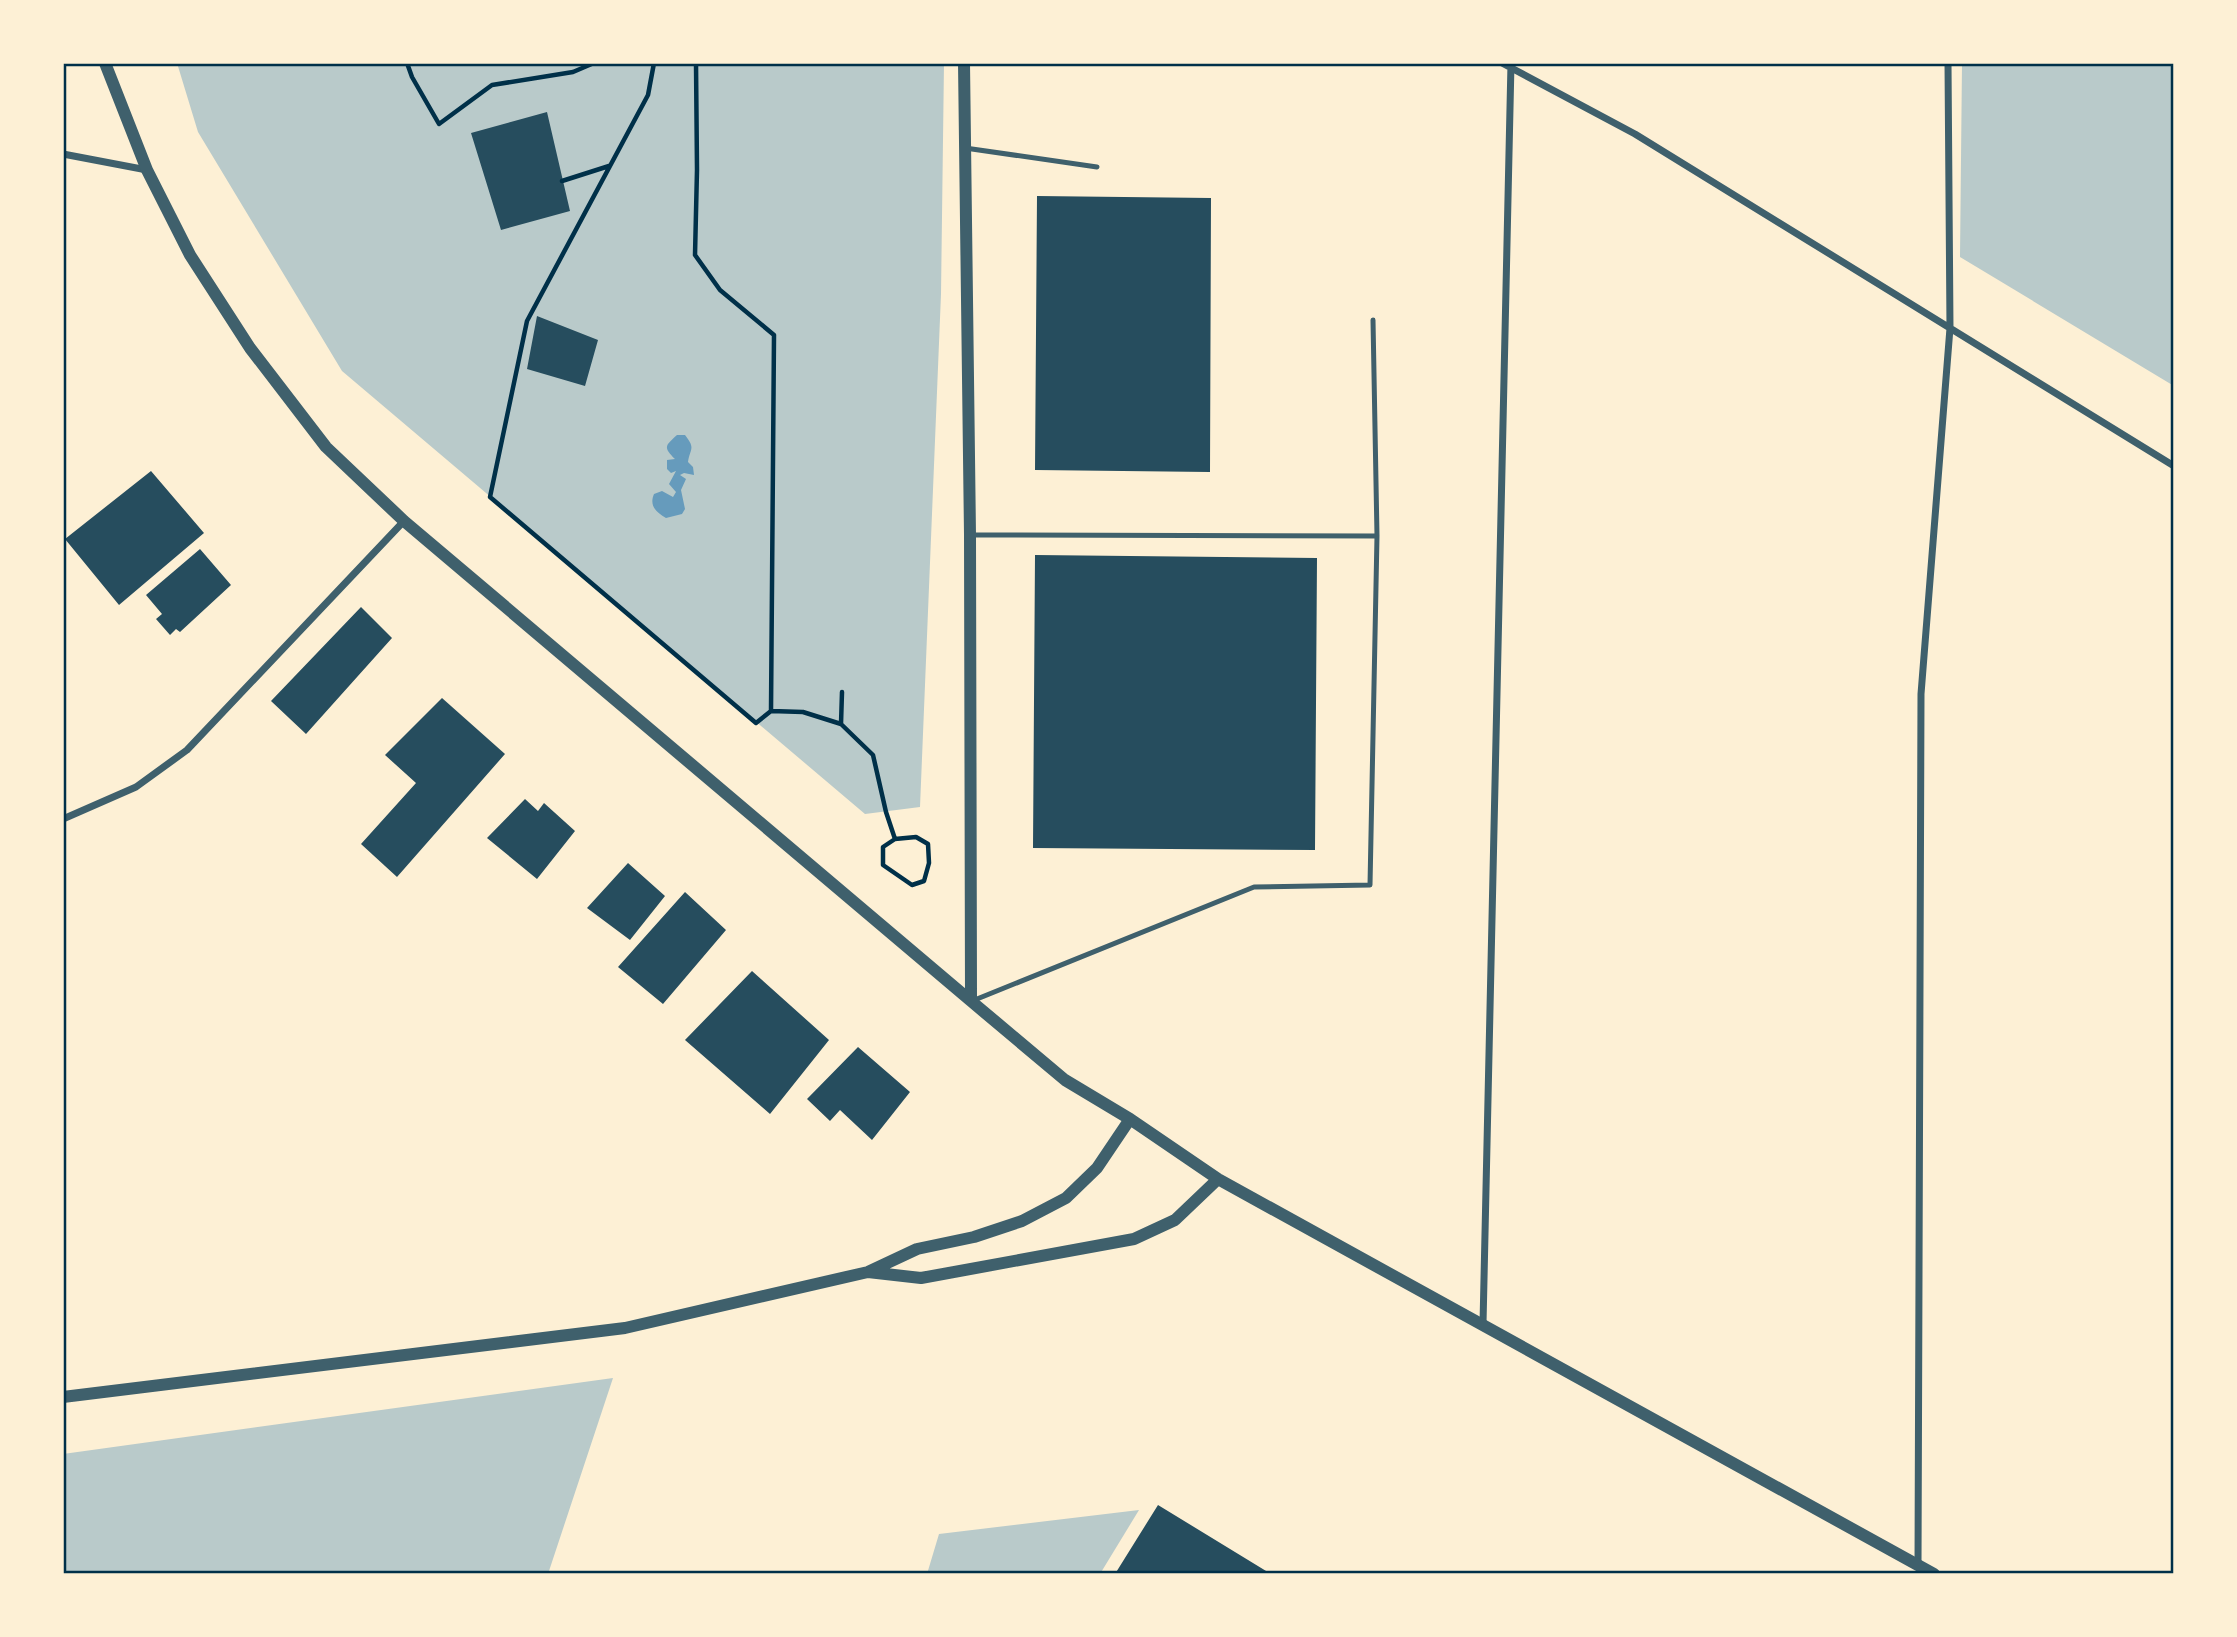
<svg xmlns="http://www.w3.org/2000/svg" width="2237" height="1637" font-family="Rubik,sans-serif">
  <rect width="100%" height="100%" fill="#fdf0d5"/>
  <path fill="#b9caca" d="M177 63H944L941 294 920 807 865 814 342 371 198 132Z
    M1962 63H2174V386L1960 257Z
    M613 1378 548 1574H63V1454Z
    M1139 1510 1100 1574H927L939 1534Z"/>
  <path fill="#669bbc" d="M677 435H685C696 449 690 448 688 462L693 467 694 475 684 473 680 475 686 479 681 490 685 509 682 514 666 518C656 512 649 506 654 494L662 491 673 497 676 492 669 484 676 471 671 473 667 469V460L675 459C663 447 665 446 677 435Z"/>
  <path fill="#264d5e" d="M547 112 570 211 501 230 471 133Z
    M1037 196 1211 198 1210 472 1035 470Z
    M537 316 598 340 585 386 527 369Z
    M151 471 204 533 119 605 65 539Z
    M200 549 231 585 180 632 176 629 170 635 156 619 162 614 146 595Z
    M1035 555 1317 558 1315 850 1033 848Z
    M361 607 392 638 306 734 271 701Z
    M442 698 505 754 397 877 361 844 416 783 385 755Z
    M525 799 538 811 544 803 575 831 537 879 487 838Z
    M628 863 665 896 630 940 587 908Z
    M685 892 726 930 663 1004 618 967Z
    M752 971 829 1040 770 1114 685 1040Z
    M858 1047 910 1092 872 1140 840 1110 830 1121 807 1099Z
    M1158 1505 1271 1574H1115Z"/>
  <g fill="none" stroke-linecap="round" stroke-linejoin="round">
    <path stroke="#003049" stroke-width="4.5" d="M407 63 412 77 439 124 492 85 573 72 594 63
      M654 63 648 95 527 321 490 497 756 723 771 711 803 712 841 724
      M696 63 697 170 695 255 720 290 774 335 771 711
      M562 181 609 166
      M842 692 841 724 873 755 886 812 895 839 883 847V865L912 885 924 881 929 863 928 844 916 837 895 839"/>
    <path stroke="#3f606c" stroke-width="5" d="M965 148 1097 167
      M1373 320 1377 536
      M970 535 1377 536 1370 885 1254 887 972 1001"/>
    <path stroke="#3f606c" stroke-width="7" d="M1502 63 1635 134 2174 466
      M63 154 147 170
      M63 819 136 787 187 750 404 521
      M1483 1324 1511 63
      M1918 1565 1921 694 1950 328 1948 63"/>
    <path stroke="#3f606c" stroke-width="12" d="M105 63 147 170 190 255 250 348 326 447 404 521 971 1001 1065 1080 1130 1119 1218 1179 1934 1574
      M964 63 970 535 971 1001
      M868 1272 921 1278 1134 1239 1175 1220 1218 1179
      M63 1397 625 1328 868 1272 917 1249 974 1237 1022 1221 1066 1198 1097 1168 1130 1119"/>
  </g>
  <rect width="2237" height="1637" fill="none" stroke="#fdf0d5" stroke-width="130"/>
  <rect x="65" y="65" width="2107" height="1507" fill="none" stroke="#003049" stroke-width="2.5"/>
</svg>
